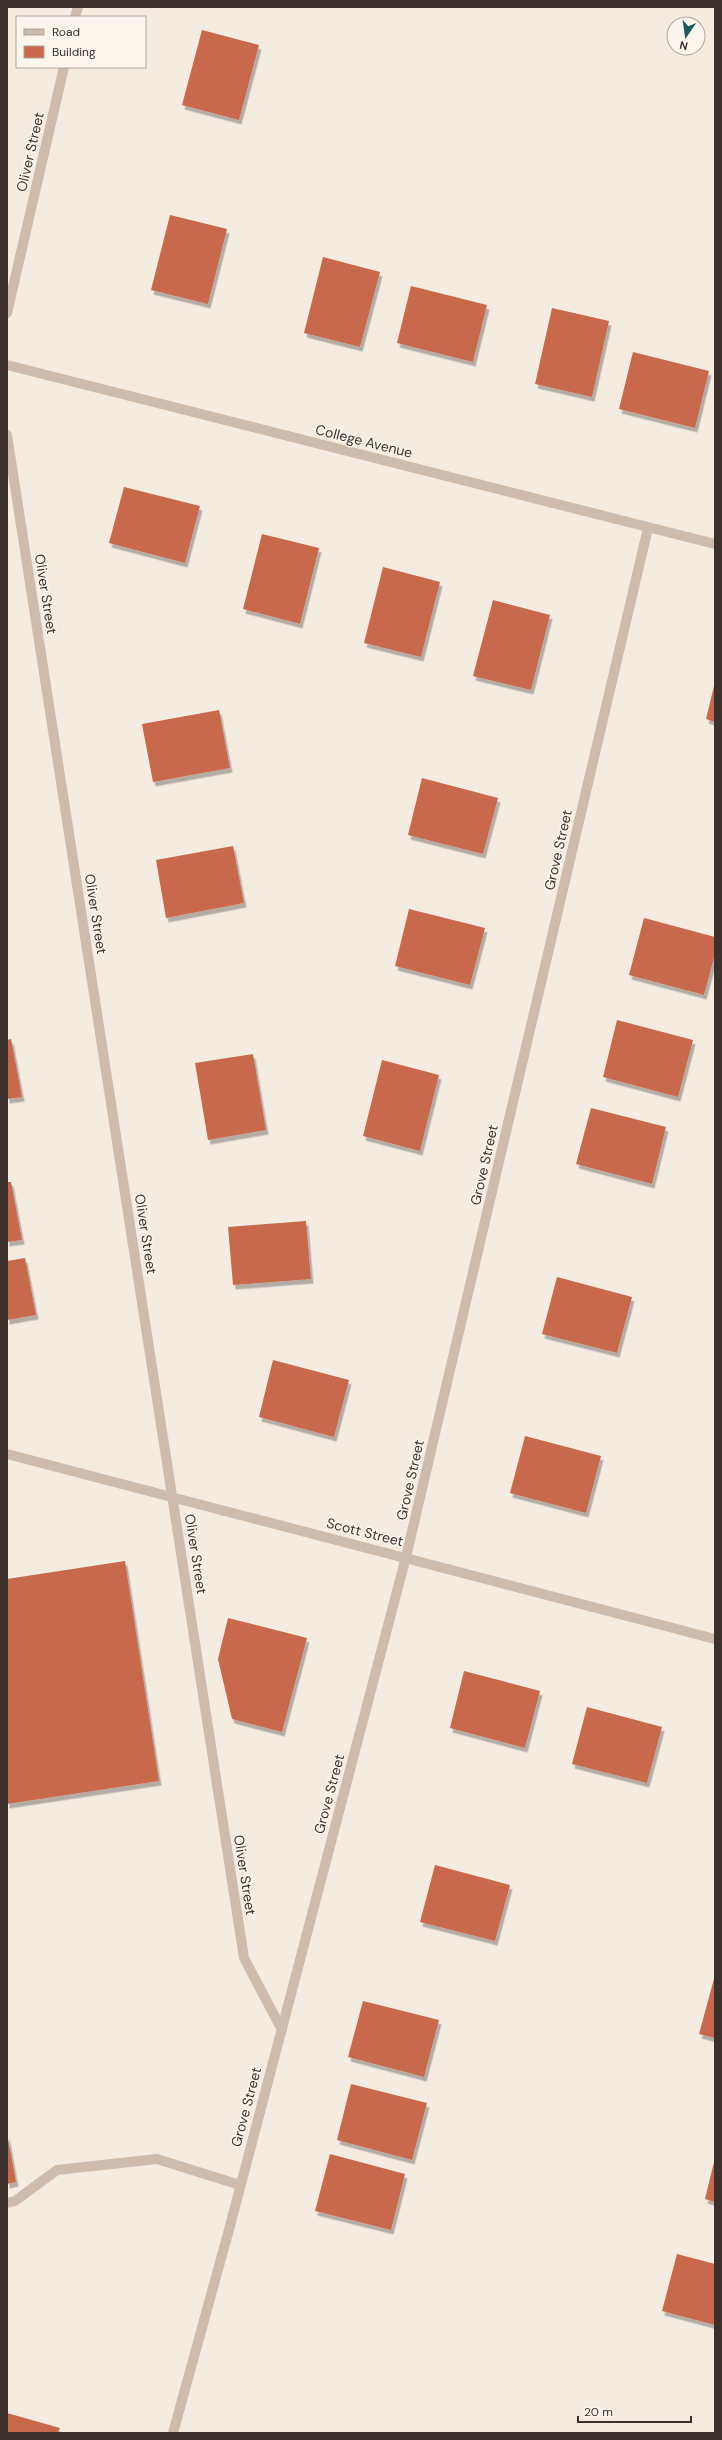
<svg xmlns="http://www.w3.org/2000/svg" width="722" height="2440" font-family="'DM Sans',sans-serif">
  <defs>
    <filter id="shadow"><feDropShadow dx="2.5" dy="4.5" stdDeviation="0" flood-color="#0004"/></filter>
  </defs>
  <rect width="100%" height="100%" fill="#f4ebe1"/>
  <path fill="#c8694b" filter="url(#shadow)" d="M202 30 259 45 239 120 182 105Z
    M170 215 227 229 208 304 151 290Z
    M323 257 380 272 360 347 304 333Z
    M411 286 487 305 473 362 397 343Z
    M552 308 609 321 592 397 535 384Z
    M633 352 709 371 695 428 619 409Z
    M124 487 200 506 185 563 109 543Z
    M262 534 319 548 300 624 243 609Z
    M383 567 440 582 421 657 364 643Z
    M493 600 550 615 531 690 473 676Z
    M714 686H715V722L706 719Z
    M219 710 230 768 153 782 142 724Z
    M422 778 498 798 483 854 408 835Z
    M233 846 244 903 166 918 156 860Z
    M409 909 485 928 470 985 395 966Z
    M644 918 715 937V954L704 995 629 975Z
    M617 1020 693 1040 678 1097 603 1077Z
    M11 1039 22 1097 7 1099V1040Z
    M253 1054 266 1130 208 1140 195 1063Z
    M382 1060 439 1075 420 1151 363 1136Z
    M591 1108 666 1127 652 1184 576 1164Z
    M7 1182H11L22 1240 7 1242Z
    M306 1221 311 1279 233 1285 228 1227Z
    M25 1258 36 1315 7 1320V1261Z
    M557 1277 632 1297 617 1353 542 1334Z
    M273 1360 349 1380 334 1437 259 1417Z
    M525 1436 601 1456 586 1513 510 1493Z
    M125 1561 159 1781 7 1804V1579Z
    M228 1618 307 1638 282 1732 232 1719 218 1659Z
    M464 1671 540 1691 525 1748 450 1728Z
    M587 1707 662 1727 647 1783 572 1764Z
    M435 1865 510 1885 495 1941 420 1922Z
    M715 1975V2038L699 2034Z
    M363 2001 439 2020 424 2077 348 2057Z
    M351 2084 427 2103 412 2160 337 2140Z
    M7 2133 16 2182 7 2184Z
    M330 2154 405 2174 391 2230 315 2211Z
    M714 2162H715V2202L705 2199Z
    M677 2254 715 2264V2325L662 2311Z
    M7 2413 60 2428 58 2433H7Z"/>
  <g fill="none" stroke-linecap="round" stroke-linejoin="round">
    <path stroke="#cdbbac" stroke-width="10" d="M75 17 78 7
      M7 313 64 67
      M7 365 715 544
      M7 435 244 1958 282 2030
      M7 1454 715 1639
      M7 2203 15 2201 57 2170 157 2159 240 2185
      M173 2433 230 2226 406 1557 648 528"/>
  </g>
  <g text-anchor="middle" stroke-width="3" stroke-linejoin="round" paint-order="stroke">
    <g font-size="14" fill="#3b302b" stroke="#fbf5ee">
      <text transform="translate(30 152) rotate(-77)" y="5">Oliver Street</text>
      <text transform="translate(364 441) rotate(14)" y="5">College Avenue</text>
      <text transform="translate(46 594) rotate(81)" y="5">Oliver Street</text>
      <text transform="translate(558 850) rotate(-77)" y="5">Grove Street</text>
      <text transform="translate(96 914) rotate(81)" y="5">Oliver Street</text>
      <text transform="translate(484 1165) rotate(-77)" y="5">Grove Street</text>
      <text transform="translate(146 1234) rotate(81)" y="5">Oliver Street</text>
      <text transform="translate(410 1480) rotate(-77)" y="5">Grove Street</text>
      <text transform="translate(365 1532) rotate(14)" y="5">Scott Street</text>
      <text transform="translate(196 1554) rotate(81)" y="5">Oliver Street</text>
      <text transform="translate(329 1794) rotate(-75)" y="5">Grove Street</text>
      <text transform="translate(245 1875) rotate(81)" y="5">Oliver Street</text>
      <text transform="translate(246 2107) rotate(-75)" y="5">Grove Street</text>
    </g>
  </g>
  <rect width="722" height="2440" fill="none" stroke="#3b302b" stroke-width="16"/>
  <rect x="16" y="16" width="130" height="52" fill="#fbf5ee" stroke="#aea6a0"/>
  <rect x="24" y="29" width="20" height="6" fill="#cdbbac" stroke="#aea6a0"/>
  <text x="52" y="36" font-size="12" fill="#3b302b">Road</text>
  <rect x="24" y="46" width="20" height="12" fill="#c8694b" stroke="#aea6a0"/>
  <text x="52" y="56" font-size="12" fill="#3b302b">Building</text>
  <g transform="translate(686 36) rotate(193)"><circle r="19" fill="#fbf5ee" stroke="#aea6a0"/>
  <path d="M0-3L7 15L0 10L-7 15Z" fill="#1f5a5e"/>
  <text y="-6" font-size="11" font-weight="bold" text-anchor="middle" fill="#3b302b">N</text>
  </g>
  <path d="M578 2416v6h113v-6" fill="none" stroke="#3b302b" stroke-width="2"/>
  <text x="584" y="2416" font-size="12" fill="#3b302b" stroke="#fbf5ee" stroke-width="3" paint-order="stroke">20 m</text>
</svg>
